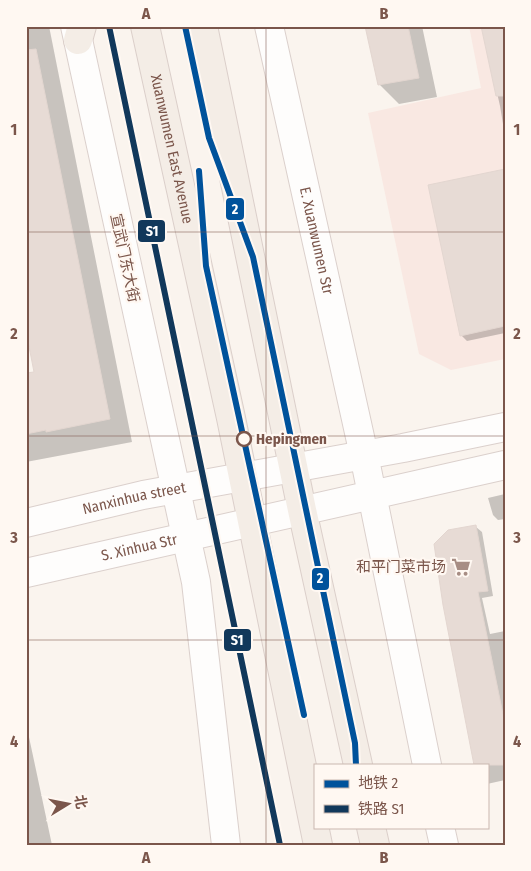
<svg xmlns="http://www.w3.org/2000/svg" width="531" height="871" font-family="'Fira Sans Condensed','Noto Sans SC',sans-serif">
  <rect width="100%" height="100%" fill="#faf4ee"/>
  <path fill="#f9e8e2" d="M469 26H505V359L451 370 419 354 368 113 481 88Z"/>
  <path fill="#0003" d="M26 26H49L132 442 26 462V374L36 373 26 325Z
    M366 26H422L437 97 399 104 380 85Z
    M482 26H505V136L500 106Z
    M505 170V333L467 341 461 335Z
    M505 494V519L498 520 493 515 488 498Z
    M476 527 482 532 493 596 482 598 490 634 505 631V780L487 784V765H475Z
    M26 723 52 845H26Z"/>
  <path fill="#e7dbd5" stroke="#e3d6d0" d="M365 26H408L419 78 378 85Z
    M481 26H505V96H496Z
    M36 49 110 419 46 432V430L26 434V373L34 372 26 331V50Z
    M505 169V326L460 336 428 185Z
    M476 525 488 591 478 592 505 724V765H474L443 605 434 544 448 530Z"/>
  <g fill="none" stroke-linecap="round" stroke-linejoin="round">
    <g stroke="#dbd0cc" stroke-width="30">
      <g id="secondary">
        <path d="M75 26 196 582 226 845"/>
        <path id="s1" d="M269 26 364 455 427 765"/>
        <path id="s2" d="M26 523 143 495 403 448 505 427"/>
        <path id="s3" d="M26 573 505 465"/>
        <path d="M440 827 444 845"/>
      </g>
    </g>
    <g stroke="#dbcfca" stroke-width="30">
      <g id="primary">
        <path id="s4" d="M145 26 231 418 318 845"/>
        <path d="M203 26 302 510 358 765"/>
        <path d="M78 40 82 26"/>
        <path d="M371 827 375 845"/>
      </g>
    </g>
    <use href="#secondary" stroke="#fefdfc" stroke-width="28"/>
    <use href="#primary" stroke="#f4ede6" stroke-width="28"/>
    <g stroke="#fff8f2" stroke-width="10">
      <path id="rail-1" d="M109 26 280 845"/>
    </g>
    <use href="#rail-1" stroke="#11385b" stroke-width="6"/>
    <g stroke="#fff8f2" stroke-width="10">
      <path id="metro-1" d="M185 26 209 138 253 257 355 743 356 765
        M199 171 206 266 304 715"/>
    </g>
    <use href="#metro-1" stroke="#00529b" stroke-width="6"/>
  </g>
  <path fill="none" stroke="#7b564b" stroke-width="1" stroke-opacity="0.55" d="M266 26V845M26 232H505M26 436H505M26 640H505"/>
  <defs>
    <g id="supermarket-bare" transform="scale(1.5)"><path d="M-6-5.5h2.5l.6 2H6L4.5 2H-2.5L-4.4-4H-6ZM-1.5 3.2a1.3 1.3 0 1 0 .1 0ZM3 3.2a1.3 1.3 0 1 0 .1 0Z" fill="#a78d84" stroke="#fff8f2" stroke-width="2.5" paint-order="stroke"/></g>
  </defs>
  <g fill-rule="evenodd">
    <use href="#supermarket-bare" x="461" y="567"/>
  </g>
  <circle fill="#fff8f2" stroke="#7b564b" stroke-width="2.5" cx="244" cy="439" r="7"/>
  <g text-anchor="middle" stroke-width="4.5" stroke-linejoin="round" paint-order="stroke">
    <g font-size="15" fill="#7b564b" stroke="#fff8f2">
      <text dy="5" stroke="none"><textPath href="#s4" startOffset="126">Xuanwumen East Avenue</textPath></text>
      <text dy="5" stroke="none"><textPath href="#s1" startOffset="220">E. Xuanwumen Str</textPath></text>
      <text transform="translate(125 258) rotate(78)" y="5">宣武门东大街</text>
      <text dy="5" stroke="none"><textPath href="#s2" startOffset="111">Nanxinhua street</textPath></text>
      <text dy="5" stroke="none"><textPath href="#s3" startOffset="116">S. Xinhua Str</textPath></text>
    </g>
    <g font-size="15" font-weight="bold" fill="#7b564b" stroke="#fff8f2" text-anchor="start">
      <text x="256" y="444">Hepingmen</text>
    </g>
    <g font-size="15" fill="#7b564b" stroke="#fff8f2" text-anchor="end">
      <text x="446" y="572">和平门菜市场</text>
    </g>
  </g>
  <g stroke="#fff8f2" stroke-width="2">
    <rect x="225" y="197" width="20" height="24" rx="5" fill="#00529b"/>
    <rect x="137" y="219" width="29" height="24" rx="5" fill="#11385b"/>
    <rect x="311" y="567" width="19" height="24" rx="5" fill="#00529b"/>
    <rect x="223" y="628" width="29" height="24" rx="5" fill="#11385b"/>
  </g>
  <g font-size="14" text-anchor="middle" font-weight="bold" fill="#fff">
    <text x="235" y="214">2</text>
    <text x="152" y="236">S1</text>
    <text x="320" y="583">2</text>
    <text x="237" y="645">S1</text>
  </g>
  <rect width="531" height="871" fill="none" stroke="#fff8f2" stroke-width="55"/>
  <rect x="314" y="764" width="175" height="65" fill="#fff8f2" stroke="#cab7af"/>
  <rect x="324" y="780" width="25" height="8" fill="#00529b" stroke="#cab7af"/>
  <text x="358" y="788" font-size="15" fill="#7b564b">地铁 2</text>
  <rect x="324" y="805" width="25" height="8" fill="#11385b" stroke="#cab7af"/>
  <text x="358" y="814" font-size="15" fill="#7b564b">铁路 S1</text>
  <g transform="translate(68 804) rotate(80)" stroke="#fff8f2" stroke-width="4" paint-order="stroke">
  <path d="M0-4L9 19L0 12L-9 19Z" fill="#7b564b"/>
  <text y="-8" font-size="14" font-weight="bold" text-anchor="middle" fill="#7b564b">北</text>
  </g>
  <rect x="28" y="28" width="476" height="816" fill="none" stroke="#7b564b" stroke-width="2"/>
  <g font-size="16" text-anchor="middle" font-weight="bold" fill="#7b564b">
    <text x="146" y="19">A</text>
    <text x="384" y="19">B</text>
    <text x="14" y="135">1</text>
    <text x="517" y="135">1</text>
    <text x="14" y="339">2</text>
    <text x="517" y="339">2</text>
    <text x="14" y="543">3</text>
    <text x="517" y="543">3</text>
    <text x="14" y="747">4</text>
    <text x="517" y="747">4</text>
    <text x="146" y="863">A</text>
    <text x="384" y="863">B</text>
  </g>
</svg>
